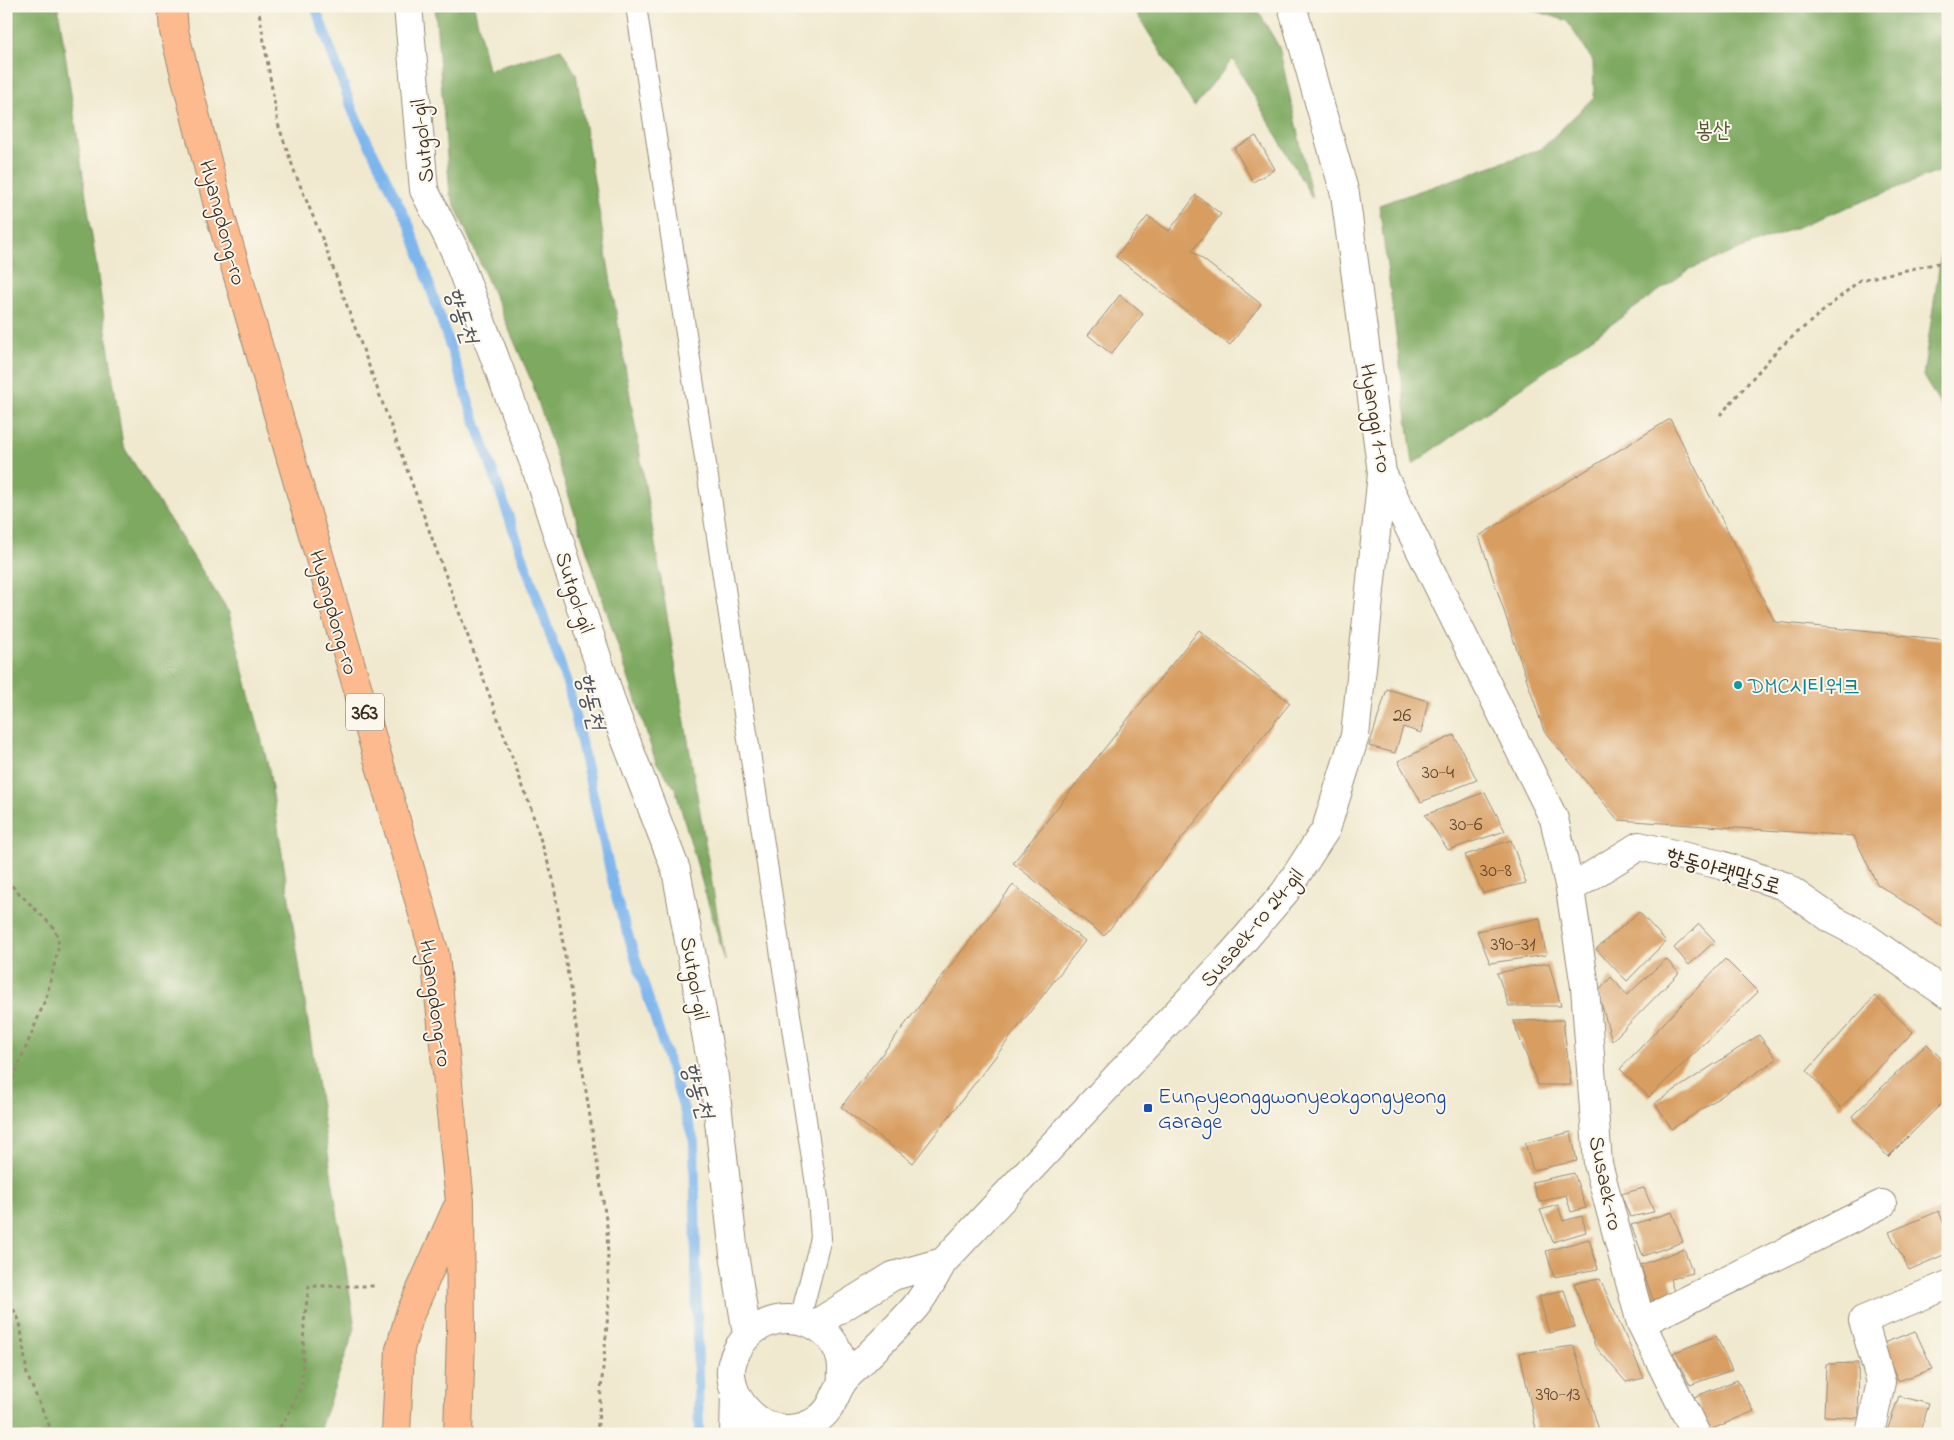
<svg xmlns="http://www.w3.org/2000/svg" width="1954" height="1440" font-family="'Indie Flower','Poor Story',sans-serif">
  <rect width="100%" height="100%" fill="#fbf7ec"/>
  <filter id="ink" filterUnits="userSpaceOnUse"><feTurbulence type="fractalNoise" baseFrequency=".02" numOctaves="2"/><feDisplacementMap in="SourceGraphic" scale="10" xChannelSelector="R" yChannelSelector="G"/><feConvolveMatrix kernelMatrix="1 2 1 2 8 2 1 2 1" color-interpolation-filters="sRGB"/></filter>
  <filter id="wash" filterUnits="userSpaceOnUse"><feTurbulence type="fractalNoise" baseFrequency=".0096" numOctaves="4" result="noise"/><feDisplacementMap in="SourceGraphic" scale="20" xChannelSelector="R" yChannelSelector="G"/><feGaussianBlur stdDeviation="1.12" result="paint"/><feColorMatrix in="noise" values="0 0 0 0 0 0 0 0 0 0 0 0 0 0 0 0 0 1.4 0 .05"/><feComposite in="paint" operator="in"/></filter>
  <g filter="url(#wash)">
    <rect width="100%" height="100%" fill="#f0e9cf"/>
    <path fill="#7ea961" stroke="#5c6a40" d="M6 6H58L123 446 229 613 269 769 355 1328 318 1434H6Z
      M435 6H474L488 70 561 49 576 74 725 961 675 788 656 762 531 380 450 194Z
      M1132 6H1255L1279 47 1312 198 1233 59 1194 106Z
      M1520 6H1948V168L1690 269 1413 464 1379 205 1541 149 1594 97 1593 61 1567 21Z
      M1948 207V418L1923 376Z"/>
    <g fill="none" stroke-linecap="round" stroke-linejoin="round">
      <path stroke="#7db5ed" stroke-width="10" d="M318 6 317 12 354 114 410 227 471 409 569 689 616 897 694 1141 699 1434"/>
    </g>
    <g id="blocks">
      <path fill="#d89d60" d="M1256 136 1275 169 1253 182 1234 148Z
        M1196 195 1221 214 1192 251 1261 304 1230 345 1116 257 1148 216 1169 231Z
        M1120 295 1143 314 1111 354 1088 335Z
        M1670 419 1775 622 1948 640V930L1877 884 1854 836 1618 820 1544 731 1479 536Z
        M1199 630 1290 703 1104 936 1013 863Z
        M1387 689 1428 701 1421 733 1403 727 1395 753 1369 746Z
        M1454 735 1477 780 1421 802 1398 761Z
        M1485 792 1505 831 1448 850 1425 815Z
        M1511 840 1526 883 1483 893 1465 855Z
        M1013 885 1085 941 913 1163 841 1107Z
        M1639 912 1666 941 1627 981 1596 949Z
        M1540 918 1546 955 1490 963 1477 931Z
        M1699 924 1715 941 1689 965 1674 948Z
        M1666 959 1679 973 1612 1041 1598 992 1611 977 1627 995Z
        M1725 959 1758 992 1649 1097 1620 1069Z
        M1549 963 1561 1006H1509L1497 973Z
        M1875 996 1913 1032 1841 1108 1807 1071Z
        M1563 1020 1571 1085H1538L1513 1021Z
        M1759 1035 1777 1059 1672 1129 1655 1103Z
        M1927 1044 1948 1065V1097L1888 1157 1852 1116Z
        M1571 1132 1577 1161 1533 1170 1525 1143Z
        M1574 1173 1586 1208 1571 1212 1566 1195 1539 1202 1532 1182Z
        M1644 1188 1654 1212 1630 1217 1621 1194Z
        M1558 1205 1563 1221 1582 1216 1586 1232 1553 1242 1540 1210Z
        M1939 1211 1948 1235V1253L1909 1270 1889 1232Z
        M1672 1212 1683 1242 1643 1256 1631 1225Z
        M1589 1239 1598 1269 1554 1277 1546 1251Z
        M1684 1249 1693 1273 1670 1279 1676 1298 1655 1304 1640 1265Z
        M1600 1279 1644 1378 1626 1382 1595 1346 1574 1283Z
        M1564 1290 1575 1327 1549 1333 1539 1296Z
        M1915 1331 1933 1369 1898 1381 1881 1344Z
        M1716 1336 1732 1370 1690 1385 1673 1353Z
        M1574 1346 1600 1434H1537L1520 1353Z
        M1858 1363 1859 1418 1824 1416 1826 1364Z
        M1737 1380 1754 1411 1710 1430 1694 1397Z
        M1899 1396 1929 1404 1919 1434H1886Z
        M1822 1430 1836 1433V1434H1822Z"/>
    </g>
  </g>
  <g filter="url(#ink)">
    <use href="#blocks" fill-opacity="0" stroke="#968a76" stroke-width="1"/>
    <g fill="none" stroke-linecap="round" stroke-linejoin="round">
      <g stroke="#968a76" stroke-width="22">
        <path id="lane" d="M636 6 818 1198 821 1238 800 1319"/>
      </g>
      <g stroke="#968a76" stroke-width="30">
        <path id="street" d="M408 6 424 190 454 249 536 468 613 707 676 870 714 1077 734 1254 747 1334
          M1292 6 1345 194 1382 473 1554 819 1570 889 1585 987 1598 1164 1641 1323 1696 1434
          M1570 889 1639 846 1721 865 1784 886 1833 920 1864 936 1948 995
          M1641 1323 1882 1204
          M814 1325 893 1276 943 1262
          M842 1383C841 1376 843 1367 841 1360 830 1313 767 1305 741 1344 735 1352 730 1365 731 1375 733 1394 742 1408 757 1419 773 1432 800 1432 817 1420 833 1409 833 1397 842 1383 846 1376 854 1370 860 1364 878 1345 898 1327 915 1307 926 1294 934 1277 943 1262L1233 953 1285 892 1326 829 1355 736 1382 473
          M734 1434 735 1394
          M1870 1434 1881 1382 1863 1320 1948 1285"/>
      </g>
      <g stroke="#968a76" stroke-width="30">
        <path id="primary" d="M172 6 174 31 222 221 435 955 460 1202 461 1335 458 1434
          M396 1434 400 1349 410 1314 456 1210"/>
      </g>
      <path stroke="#968a76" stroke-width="3" stroke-dasharray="4 4" stroke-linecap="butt" d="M258 6 278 124 295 173 324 243 530 806 553 879 607 1226 609 1303 597 1434
        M1720 415 1778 349 1860 280 1948 261
        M6 880 55 929 59 945 46 998 11 1084 6 1116
        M6 1295 20 1322 27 1375 53 1434
        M275 1434 287 1417 302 1384 304 1322 309 1286H377"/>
      <use href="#lane" stroke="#fff" stroke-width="20"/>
      <use href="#street" stroke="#fff" stroke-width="28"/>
      <use href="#primary" stroke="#fcba8e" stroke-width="28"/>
    </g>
  </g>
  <circle fill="#0f9aa8" stroke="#fbf7ec" stroke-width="2" cx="1738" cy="685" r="5"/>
  <rect fill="#1a4fb4" stroke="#fbf7ec" stroke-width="2" x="1143" y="1103" width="10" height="10" rx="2.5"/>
  <g text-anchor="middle" stroke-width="4" stroke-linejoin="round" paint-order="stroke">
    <g font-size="20" fill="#62472e">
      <text x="1402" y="721">26</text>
      <text x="1438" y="778">30-4</text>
      <text x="1466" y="830">30-6</text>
      <text x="1496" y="876">30-8</text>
      <text x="1513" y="950">390-31</text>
      <text x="1558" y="1400">390-13</text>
    </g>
    <rect fill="#fbf7ec" stroke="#75685c" stroke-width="1" x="346" y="693.5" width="38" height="37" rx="4"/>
    <g font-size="21" font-weight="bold" fill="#3b2a1e">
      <text x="365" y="719">363</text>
    </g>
    <g font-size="22" fill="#585836" stroke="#fbf7ec">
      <text x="1713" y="137">봉산</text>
    </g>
    <g font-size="22" fill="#3b2a1e" stroke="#fbf7ec">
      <text transform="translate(421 141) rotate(-96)" y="8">Sutgol-gil</text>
      <text transform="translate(224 222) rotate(75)" y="8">Hyangdong-ro</text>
      <text transform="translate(1377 418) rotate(81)" y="8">Hyanggi 1-ro</text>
      <text transform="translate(576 592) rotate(72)" y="8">Sutgol-gil</text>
      <text transform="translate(335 612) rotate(74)" y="8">Hyangdong-ro</text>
      <text transform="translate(1724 870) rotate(16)" y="8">향동아랫말5로</text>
      <text transform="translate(1251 927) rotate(-50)" y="8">Susaek-ro 24-gil</text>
      <text transform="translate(696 978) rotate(80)" y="8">Sutgol-gil</text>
      <text transform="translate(437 1003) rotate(82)" y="8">Hyangdong-ro</text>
      <text transform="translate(1607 1183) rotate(78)" y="8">Susaek-ro</text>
    </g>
    <g font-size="22" fill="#0d838f" stroke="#fbf7ec" text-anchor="start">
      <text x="1748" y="693">DMC시티워크</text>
    </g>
    <g font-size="22" fill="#164399" stroke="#fbf7ec" text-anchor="start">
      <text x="1158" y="1103">Eunpyeonggwonyeokgongyeong<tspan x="1158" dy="25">Garage</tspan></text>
    </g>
    <g font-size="24" font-style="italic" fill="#4f545c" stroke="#fbf7ec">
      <text transform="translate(462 315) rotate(71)" y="8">향동천</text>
      <text transform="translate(591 701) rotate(76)" y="8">향동천</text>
      <text transform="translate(698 1090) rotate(72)" y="8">향동천</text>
    </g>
  </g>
  <rect width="1954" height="1440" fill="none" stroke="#fbf7ec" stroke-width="25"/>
</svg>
